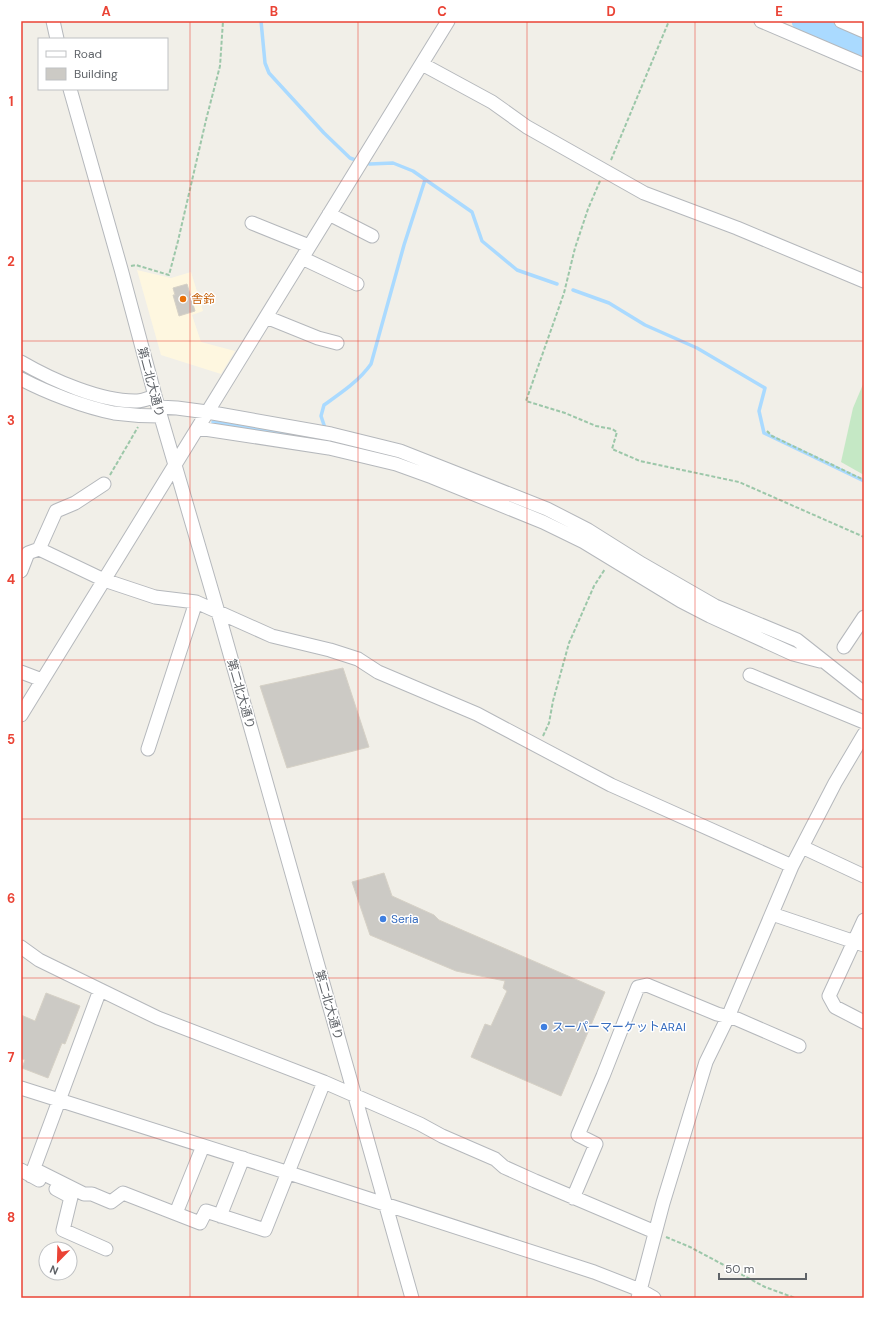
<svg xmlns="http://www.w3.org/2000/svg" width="885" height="1319" font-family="'DM Sans','Noto Sans JP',sans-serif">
  <rect width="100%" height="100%" fill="#f1efe8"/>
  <path fill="#fef7e0" d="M137 270 171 278 191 272 203 311 192 315 201 342 235 351 221 374 161 355Z"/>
  <path fill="#c5e8c5" d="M864 382V475L841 462 853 408Z"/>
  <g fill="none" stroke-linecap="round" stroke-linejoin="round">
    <path stroke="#aadaff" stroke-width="3.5" d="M261 21 265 63 269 73 324 133 350 158 358 161
      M364 162 370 164 393 163 413 171 472 212 482 241 517 270 557 284
      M573 290 609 303 645 325 697 348 765 388 759 411 764 433 864 481
      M49 386 66 391
      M124 406 139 409
      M213 422 329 441 366 450
      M326 431 321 416 324 405C341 393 359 381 371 364L404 245 425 180"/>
    <path stroke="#aadaff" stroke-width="21" d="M802 21 864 47"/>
  </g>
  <path fill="#cccac5" stroke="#d6d1c6" d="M187 284 195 311 179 316 173 295H175L173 288Z
    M343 668 369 747 287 768 260 686Z
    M384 873 392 896 434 915 439 920 605 992 561 1096 471 1057 485 1024 491 1026 507 991 503 988 505 981 456 971 370 935 352 882Z
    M46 993 80 1006 65 1044 62 1043 48 1078 22 1068 25 1060 21 1058V1015L35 1021Z"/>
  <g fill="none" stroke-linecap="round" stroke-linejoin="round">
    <g stroke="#b5b8bc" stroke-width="15">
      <path id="minor" d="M53 21 57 39
        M761 21 864 65
        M841 21 864 31
        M422 64 492 102 527 127 644 193 737 228 864 281
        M70 89 121 269 158 407 218 612 412 1298
        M329 214 372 236
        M252 223 309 246
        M302 258 357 284
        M266 317 318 338 337 343
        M21 362C52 380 101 402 137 401 143 401 149 398 155 396
        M21 379C48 393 84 407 114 413 129 415 145 416 160 416
        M158 407 177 408 207 412 331 434 400 451 547 509 588 530 642 564 715 606 797 640 864 693
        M198 428 329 448 396 464 432 477 543 522 584 542 681 601 710 616 793 654 820 661
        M39 549 104 580 155 597 196 602 272 636 330 650 358 659 378 672 477 714 611 785 792 866
        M21 571 28 553 39 549 56 511 75 503 104 484
        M844 647 864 617
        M21 672 42 680
        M750 675 864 722
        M21 715 448 21
        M148 749 196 602
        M802 847 864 876
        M772 914 864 945
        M864 920 829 996 835 1007 864 1022
        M21 947 39 960 158 1018 324 1082 420 1124 442 1136 495 1159 504 1167 535 1181 655 1232
        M21 1088 289 1173 594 1272 640 1290 654 1298
        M34 1169 84 1194H92L111 1202 123 1193 200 1223 206 1211 265 1230 324 1082
        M21 1170 39 1180
        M31 1176 100 990
        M56 1189 71 1197 63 1230 106 1249
        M573 1198 596 1144 578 1135 603 1076 638 987 647 985 717 1014 737 1019 799 1046
        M176 1213 203 1146
        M220 1216 243 1158
        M638 1298 663 1203 706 1062 728 1017 792 866 835 783 864 734"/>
    </g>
    <path stroke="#9cc7a9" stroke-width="2" stroke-dasharray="4 2" stroke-linecap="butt" d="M611 160 669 21
      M600 181 588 209 575 248 564 293 526 401 565 413 596 426 612 429 617 432 612 449 640 461 739 482 864 537
      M131 266 136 265 169 275 178 241 206 120 220 66 223 21
      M767 431 772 436 864 480
      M110 475 138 427
      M543 736 549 723 553 701 569 643 594 586 605 569
      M666 1237 690 1247 765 1287 795 1298"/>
    <use href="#minor" stroke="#fff" stroke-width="13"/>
  </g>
  <path fill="none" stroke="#ea4335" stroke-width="1" stroke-opacity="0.55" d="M190 21V1298M358 21V1298M527 21V1298M695 21V1298M21 181H864M21 341H864M21 500H864M21 660H864M21 819H864M21 978H864M21 1138H864"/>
  <circle fill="#e8710a" stroke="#fff" stroke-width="1.5" cx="183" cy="299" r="4"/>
  <g fill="#3f7fe0" stroke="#fff" stroke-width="1.5">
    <circle cx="383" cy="919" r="4"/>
    <circle cx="544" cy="1027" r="4"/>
  </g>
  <g text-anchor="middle" stroke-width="3" stroke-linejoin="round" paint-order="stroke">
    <g font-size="12" fill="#c56008" stroke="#fff" text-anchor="start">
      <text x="191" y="303">舎鈴</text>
    </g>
    <g font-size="12" fill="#5f6368" stroke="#fff">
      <text transform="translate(151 382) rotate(75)" y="4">第二北大通り</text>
      <text transform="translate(241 694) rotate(74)" y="4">第二北大通り</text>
      <text transform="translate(329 1005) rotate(74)" y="4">第二北大通り</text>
    </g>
    <g font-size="12" fill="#366cbe" stroke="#fff" text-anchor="start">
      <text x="391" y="923">Seria</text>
      <text x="552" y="1031">スーパーマーケットARAI</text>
    </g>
  </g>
  <rect width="885" height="1319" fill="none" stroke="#ffffff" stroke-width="44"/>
  <rect x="38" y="38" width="130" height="52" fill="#ffffff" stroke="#bfc1c3"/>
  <rect x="46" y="51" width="20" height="6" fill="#ffffff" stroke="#bfc1c3"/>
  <text x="74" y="58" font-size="12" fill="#5f6368">Road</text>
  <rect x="46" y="68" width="20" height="12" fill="#cccac5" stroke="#bfc1c3"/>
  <text x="74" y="78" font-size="12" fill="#5f6368">Building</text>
  <g transform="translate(58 1261) rotate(203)"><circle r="19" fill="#ffffff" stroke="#bfc1c3"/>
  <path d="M0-3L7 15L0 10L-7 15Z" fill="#ea4335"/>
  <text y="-6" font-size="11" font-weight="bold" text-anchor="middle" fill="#5f6368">N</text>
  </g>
  <path d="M719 1273v6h87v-6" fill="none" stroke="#5f6368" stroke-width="2"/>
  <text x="725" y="1273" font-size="12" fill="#5f6368" stroke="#ffffff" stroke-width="3" paint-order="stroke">50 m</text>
  <rect x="22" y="22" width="841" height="1275" fill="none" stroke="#ea4335" stroke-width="1.5"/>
  <g font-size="13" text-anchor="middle" font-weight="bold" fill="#ea4335">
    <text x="106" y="16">A</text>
    <text x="274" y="16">B</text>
    <text x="442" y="16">C</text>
    <text x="611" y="16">D</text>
    <text x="779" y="16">E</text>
    <text x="11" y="106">1</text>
    <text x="11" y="266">2</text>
    <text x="11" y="425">3</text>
    <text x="11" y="584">4</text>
    <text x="11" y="744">5</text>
    <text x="11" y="903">6</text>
    <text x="11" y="1062">7</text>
    <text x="11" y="1222">8</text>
  </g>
</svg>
